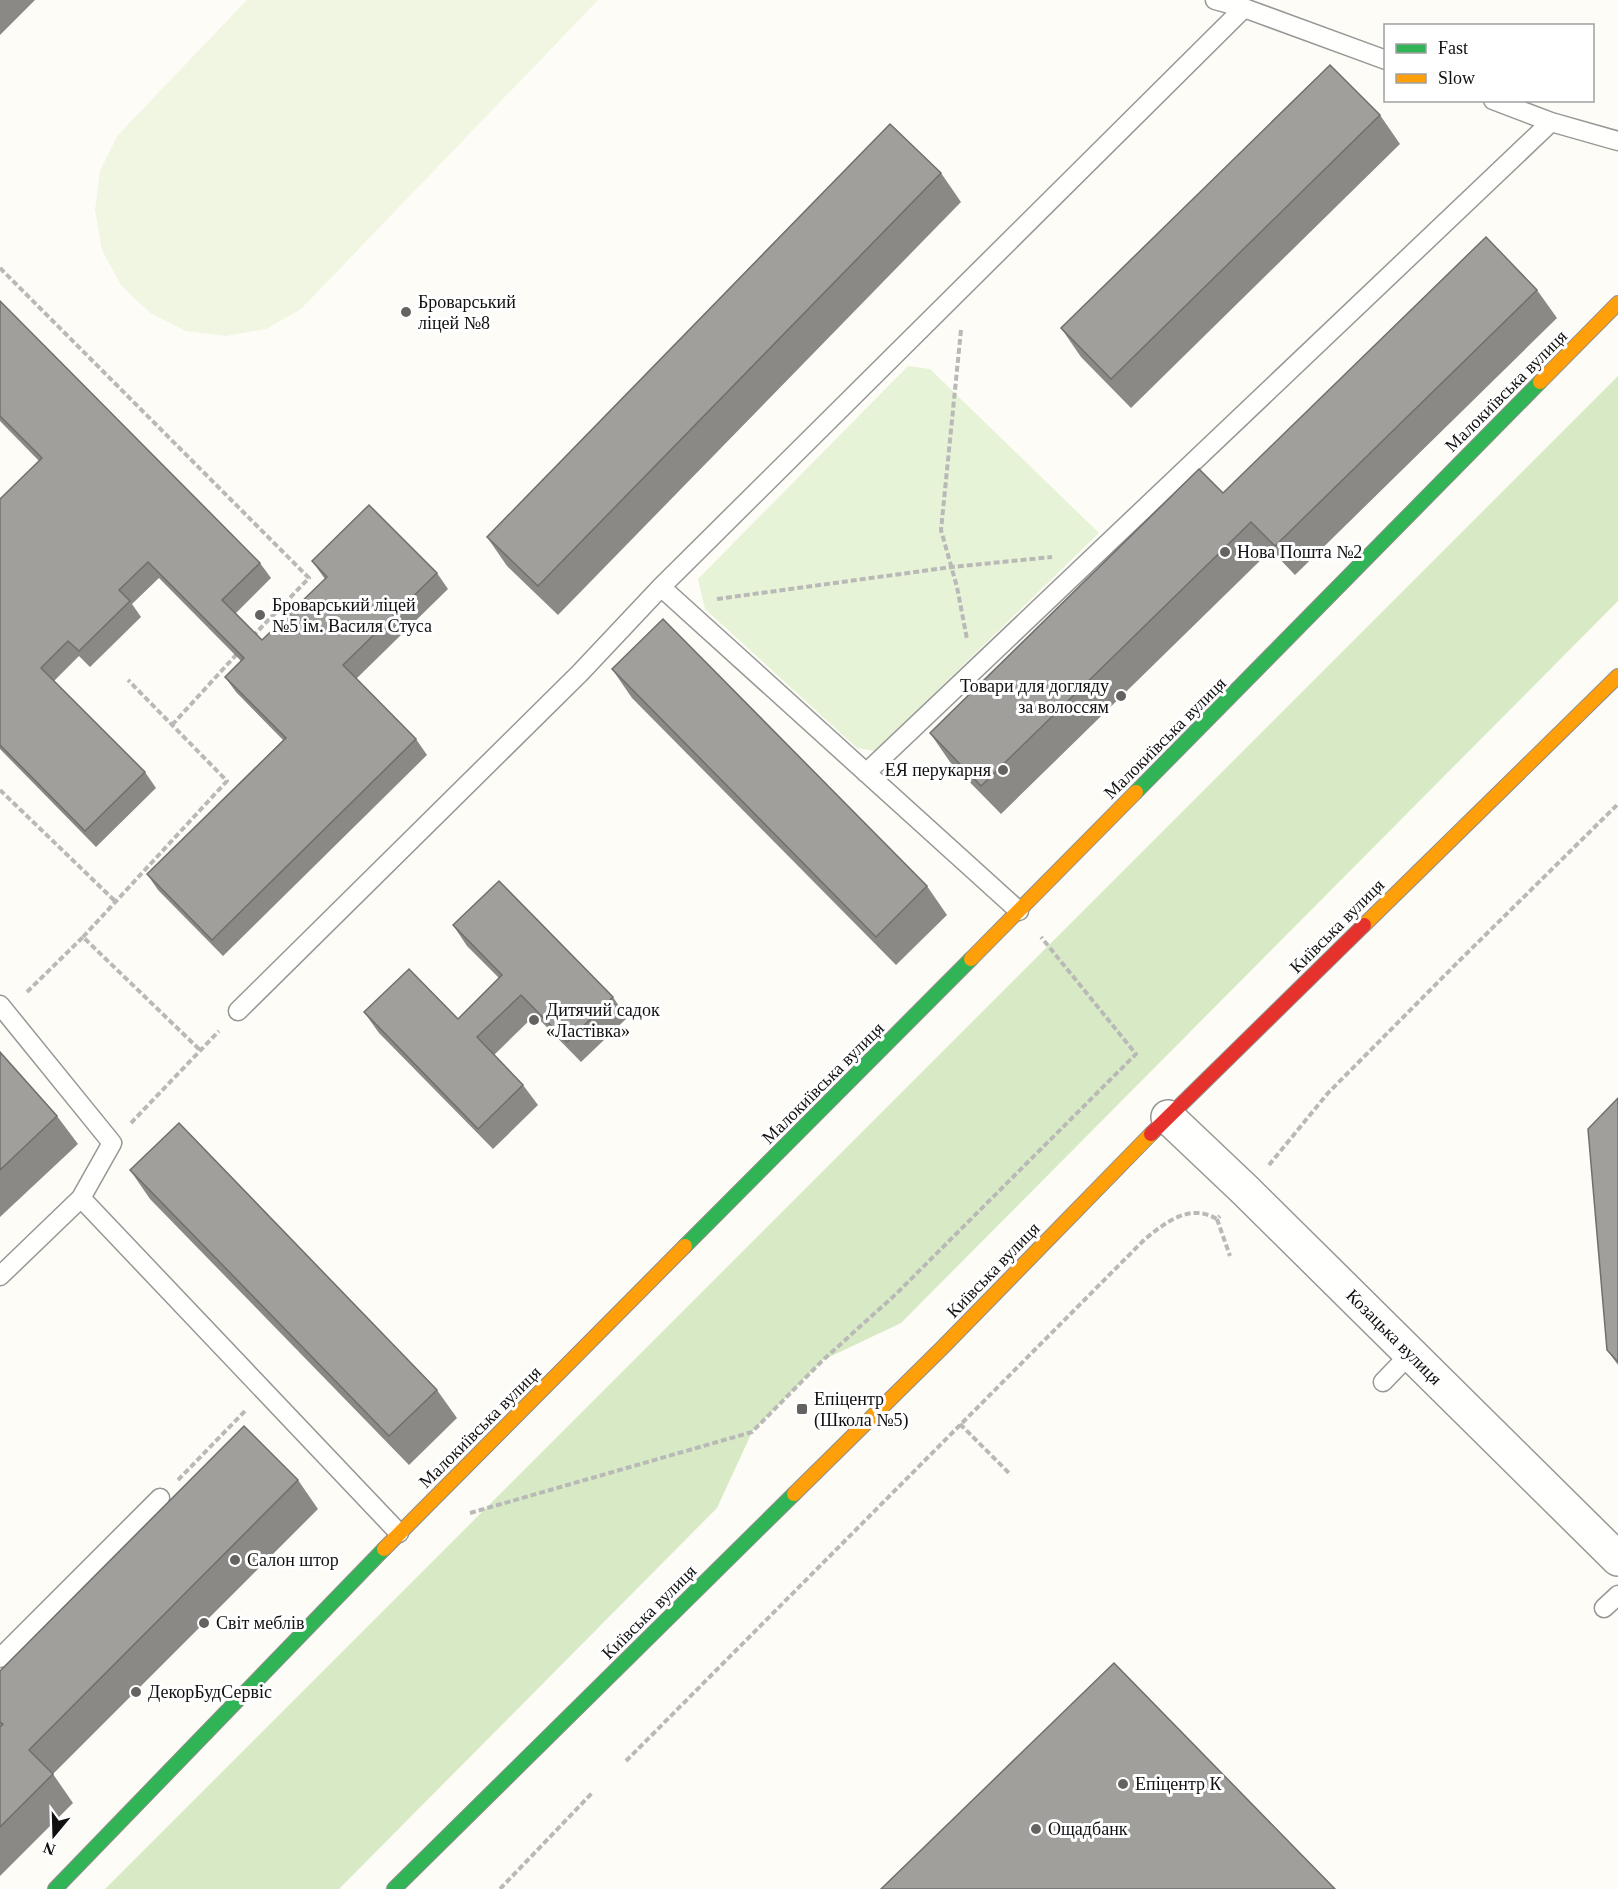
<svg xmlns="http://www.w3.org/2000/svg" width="1618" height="1889" font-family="Georgia,serif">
  <rect width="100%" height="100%" fill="#fdfcf7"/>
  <path fill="#e7f3d7" d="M908 366 930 369 1099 533 875 751 857 748 705 609 698 579Z"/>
  <path fill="#d8eac5" d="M1618 376V601L901 1323 823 1360 752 1432 717 1508 339 1889H105Z"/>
  <path fill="#f0f6e1" d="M247 0H598L301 309 266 329 226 336 186 331 150 313 121 285 102 250 95 210 100 171 118 135Z"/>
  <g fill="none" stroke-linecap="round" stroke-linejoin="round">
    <g stroke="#979795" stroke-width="21">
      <path id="lane" d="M1215 0 1244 8 1386 60
        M1493 100 1551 122 1618 141
        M866 773 1551 122
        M1019 911 661 587 1244 8
        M0 1005 112 1143 81 1198 399 1533
        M238 1011 580 673 661 587
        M0 1276 81 1198
        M1383 1382 1410 1354
        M1604 1608 1618 1595
        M0 1658 160 1498"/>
    </g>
    <g stroke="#979795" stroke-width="36">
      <path id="street" d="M1168 1117 1245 1190 1618 1559"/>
    </g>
    <g stroke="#8e8d8b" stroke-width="16">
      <path id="fast" d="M1136 792 1540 382
        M685 1246 971 959
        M55 1889 384 1549
        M394 1889 794 1494"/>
    </g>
    <g stroke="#8e8d8b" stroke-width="16">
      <path id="slow" d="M1540 382 1618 303
        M1364 925 1618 676
        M971 959 1136 792
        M794 1494 943 1347 1151 1134
        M384 1549 685 1246"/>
    </g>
    <g stroke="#8e8d8b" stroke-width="16">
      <path id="jam" d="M1151 1134 1364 925"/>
    </g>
    <path stroke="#b9b9b8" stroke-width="4" stroke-dasharray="6 3" stroke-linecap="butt" d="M0 268 309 578 253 636
      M961 330 941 530 957 587 967 639
      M717 599 952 567 1052 557
      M172 725 236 655
      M0 790 116 902
      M83 937 227 781 128 680
      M27 992 83 937 200 1050
      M131 1123 219 1031
      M1269 1165 1328 1093 1460 960 1618 804
      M1217 1219 1230 1256
      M960 1424 1011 1475
      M178 1480 246 1410
      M470 1513 752 1432 823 1360 896 1294 1136 1054 1041 937
      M626 1761 1145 1239C1166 1222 1190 1203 1217 1219L1220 1216
      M500 1889 592 1793"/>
    <use href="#lane" stroke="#fffffe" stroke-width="18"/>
    <use href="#street" stroke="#fffffe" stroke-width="33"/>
    <use href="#fast" stroke="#30b455" stroke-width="14"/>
    <use href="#slow" stroke="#ff9f0a" stroke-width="14"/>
    <use href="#jam" stroke="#e5322d" stroke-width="14"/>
  </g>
  <path fill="#8a8986" d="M0 0H35L0 35Z
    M1380 115 1400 144 1131 408 1081 357 1061 328Z
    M941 173 961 202 558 615 507 566 487 537Z
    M1537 290 1557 318 1295 575 1271 550 1001 814 950 762 930 733 1223 493Z
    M0 301 260 563 271 578 236 613 262 640 325 579 312 561 437 573 448 589 356 679 416 739 427 755 223 956 158 890 147 874 283 740 236 692 225 677 241 661 159 578 132 604 141 617 90 667 79 656 54 681 145 772 156 788 96 847 0 749V499L39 461 0 421Z
    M612 669 927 886 947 915 896 965 632 698Z
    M453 925 613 997 627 1018 581 1062 535 1015 494 1055 523 1085 538 1105 493 1149 379 1033 364 1012 458 1019 499 978 467 946Z
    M0 1052 57 1116 78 1144 0 1217Z
    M1618 1098V1365L1607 1350Z
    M130 1170 437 1390 457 1418 409 1465 150 1199Z
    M298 1480 318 1509 53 1774 73 1803 0 1876V1671Z"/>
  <path fill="#a19f9c" stroke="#716f6d" stroke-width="1.5" d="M1330 65 1380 115 1111 379 1061 328Z
    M890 124 941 173 538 586 487 537Z
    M1486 237 1537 290 1275 546 1251 522 981 786 930 733 1199 469 1223 493Z
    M0 301 260 563 222 600 262 640 327 577 312 561 369 505 437 573 343 665 416 739 212 940 147 874 286 738 225 677 244 658 148 562 119 590 130 601 79 651 68 641 41 668 145 772 85 831 0 745V499L42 458 0 416Z
    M663 619 927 886 876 937 612 669Z
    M499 881 613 997 567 1042 521 995 477 1037 523 1085 478 1129 364 1012 409 969 458 1019 502 975 453 925Z
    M0 1052 57 1116 0 1170Z
    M1618 1098V1362L1607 1350 1588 1129Z
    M179 1123 437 1390 389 1436 130 1170Z
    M244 1426 298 1480 29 1750 53 1774 0 1827V1727L3 1724 0 1722V1671Z
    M1114 1663 1335 1889H881Z"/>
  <g fill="#646362" stroke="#fff" stroke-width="2">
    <circle cx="406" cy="312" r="6"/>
    <circle cx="1225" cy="552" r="6"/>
    <circle cx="260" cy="615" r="6"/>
    <circle cx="1121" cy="696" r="6"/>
    <circle cx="1003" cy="770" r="6"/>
    <circle cx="534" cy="1020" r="6"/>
    <rect x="796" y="1403" width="12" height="12" rx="3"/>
    <circle cx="235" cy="1560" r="6"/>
    <circle cx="204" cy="1623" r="6"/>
    <circle cx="136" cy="1692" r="6"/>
    <circle cx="1123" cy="1784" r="6"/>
    <circle cx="1036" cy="1829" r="6"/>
  </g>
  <g text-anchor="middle" stroke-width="6" stroke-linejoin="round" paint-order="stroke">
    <g font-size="18" fill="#111" stroke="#fff" text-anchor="start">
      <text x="418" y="308">Броварський<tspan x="418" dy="21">ліцей №8</tspan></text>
      <text x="1237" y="558">Нова Пошта №2</text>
      <text x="272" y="611">Броварський ліцей<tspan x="272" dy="21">№5 ім. Василя Стуса</tspan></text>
      <text x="1109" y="692" text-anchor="end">Товари для догляду<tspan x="1109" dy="21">за волоссям</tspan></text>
      <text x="991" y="776" text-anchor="end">ЕЯ перукарня</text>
      <text x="546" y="1016">Дитячий садок<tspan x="546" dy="21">«Ластівка»</tspan></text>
      <text x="814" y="1405">Епіцентр<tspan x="814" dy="21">(Школа №5)</tspan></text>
      <text x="247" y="1566">Салон штор</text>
      <text x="216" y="1629">Світ меблів</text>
      <text x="148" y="1698">ДекорБудСервіс</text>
      <text x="1135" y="1790">Епіцентр К</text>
      <text x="1048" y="1835">Ощадбанк</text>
    </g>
    <g font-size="18" fill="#111" stroke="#fff">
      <text transform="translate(1506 391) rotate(-45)" y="6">Малокиївська вулиця</text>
      <text transform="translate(1165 738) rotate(-45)" y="6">Малокиївська вулиця</text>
      <text transform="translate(1337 926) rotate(-45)" y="6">Київська вулиця</text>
      <text transform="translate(823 1083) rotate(-45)" y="6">Малокиївська вулиця</text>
      <text transform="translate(993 1270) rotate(-46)" y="6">Київська вулиця</text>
      <text transform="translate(1394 1337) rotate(45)" y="6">Козацька вулиця</text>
      <text transform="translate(480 1427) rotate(-45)" y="6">Малокиївська вулиця</text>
      <text transform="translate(649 1612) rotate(-45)" y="6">Київська вулиця</text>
    </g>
  </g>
  <rect x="1384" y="24" width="210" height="78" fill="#ffffff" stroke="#a0a0a0" stroke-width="1.5"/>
  <rect x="1396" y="44" width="30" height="9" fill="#30b455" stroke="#a0a0a0" stroke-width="1.5"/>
  <text x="1438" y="54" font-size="18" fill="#111111">Fast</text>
  <rect x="1396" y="74" width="30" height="9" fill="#ff9f0a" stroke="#a0a0a0" stroke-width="1.5"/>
  <text x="1438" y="84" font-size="18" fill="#111111">Slow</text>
  <g transform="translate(54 1835) rotate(199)" stroke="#ffffff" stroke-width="4.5" paint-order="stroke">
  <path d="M0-4.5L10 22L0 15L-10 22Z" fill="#111111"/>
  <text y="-9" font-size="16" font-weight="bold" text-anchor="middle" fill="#111111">N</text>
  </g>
</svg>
